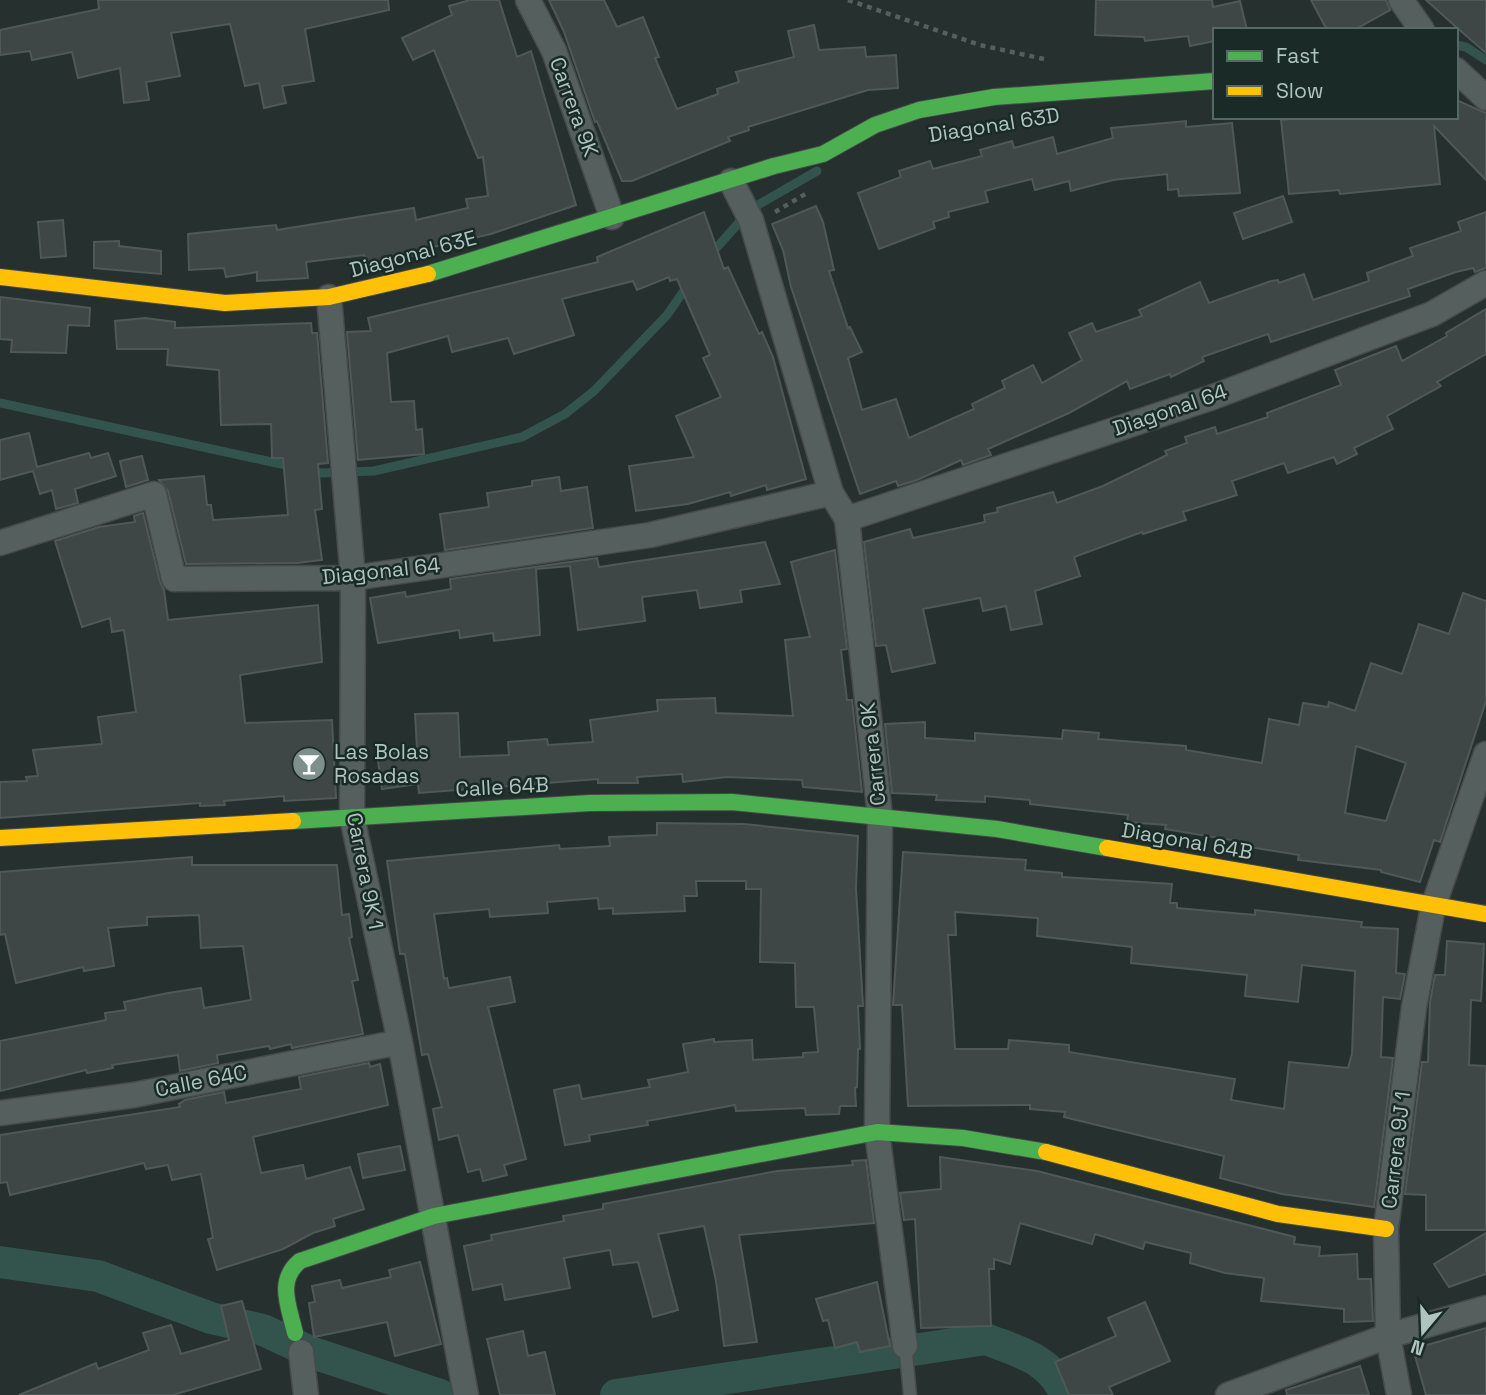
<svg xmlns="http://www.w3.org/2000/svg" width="1486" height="1395" font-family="'Space Grotesk',sans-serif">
  <rect width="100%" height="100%" fill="#26302e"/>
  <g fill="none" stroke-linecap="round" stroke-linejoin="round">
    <path stroke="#32544c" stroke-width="9" d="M1456 45 1466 47 1486 60
      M711 254 751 209 817 171
      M0 403 295 467
      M309 470 321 473 374 471 522 437 565 414 594 391 667 315 688 285"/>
    <path stroke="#32544c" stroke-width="32" d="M0 1262 98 1276 211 1318 263 1330 313 1353 440 1395
      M616 1395 986 1339C1021 1353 1049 1358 1066 1395"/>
  </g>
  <path fill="#3e4745" stroke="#4e5957" stroke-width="2" fill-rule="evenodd" d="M98 0H388L389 10 305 29 314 81 282 86 286 103 264 108 259 83 245 86 230 24 171 33 180 76 146 82 149 100 124 103 120 68 78 78 72 52 32 60 30 51 0 55V30L99 9Z
    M470 0H499L517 57 531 51 576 205 491 234 420 250 421 255 365 262 364 255 306 262 308 278 257 281V272L226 277 224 268 189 270 188 234 276 225 277 230 414 208 416 220 468 208 466 199 488 196 483 157 478 158 434 50 413 60 402 38 452 15 449 6Z
    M549 0H604L617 27 643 17 659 57 655 58 677 109 718 94 717 89 739 82 736 72 794 57 788 31 814 25 819 50 865 47 866 57 896 55 898 88 868 90 748 127 749 130 728 137 730 141 632 181H622L597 121 595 122 564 32Z
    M1096 0H1212L1213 7 1240 1 1247 30H1215V41L1190 46 1188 36 1145 41 1144 37 1095 35Z
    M1311 0H1386L1390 10 1354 30H1327Z
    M1426 0H1486V53L1455 26Z
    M1456 100 1486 113V180L1434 126 1440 184 1340 194 1339 190 1289 194 1281 120 1309 117H1456Z
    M1186 121V127L1232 123 1240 193 1179 196 1178 189 1168 190 1167 174 1113 180 1071 191 1069 181 1035 190 1032 179 985 191 988 202 948 212 949 217 933 222 935 228 879 249 858 193 901 177 899 171 930 161 933 169 982 156 980 150 1012 141 1014 148 1053 137 1057 154 1113 138 1111 128Z
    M1283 196 1292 222 1243 239 1234 213Z
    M816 206 823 222 834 270 829 271 848 328 850 327 862 352 848 358 862 410 896 399 909 438 974 409 972 404 1005 388 1002 381 1033 365 1042 383 1082 360 1069 333 1092 323 1096 332 1142 316 1139 310 1200 282 1209 303 1271 281 1278 280 1279 283 1304 274 1313 300 1369 281 1367 273 1413 256 1410 248 1461 231 1458 222 1486 212V268L1475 272 1473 268 1456 272 1408 289 1410 296 1271 342 1268 334 1202 357 1204 361 1171 377 1170 374 1130 389 1127 381 1069 413 988 449 991 455 963 465 961 460 917 480 898 486 896 481 860 494 791 287 783 250 772 224Z
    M704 212 724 269 728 267 759 334 762 332 773 357 806 479 767 490 766 485 731 496 730 492 688 504 636 511 629 466 694 457 676 416 721 397 703 358 710 355 677 279 670 281 669 277 637 290 633 281 562 299 574 335 514 354 508 338 452 352 448 336 387 353 391 402 414 401 416 430 422 429 424 454 358 460 347 332 371 331 368 318 598 262 597 257Z
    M63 220 66 256 41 258 38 222Z
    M119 241V246L161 251V274L94 268V242Z
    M0 297 90 308 89 326 68 325 66 353 11 352 12 340 0 339Z
    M1486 309V354L1437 382 1441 386 1387 416 1393 429 1354 448 1357 454 1337 464 1334 457 1288 473 1284 463 1232 481 1237 495 1183 512 1186 520 1143 534 1142 532 1074 557 1080 576 1035 591 1042 624 1011 630 1006 606 983 611 980 598 923 609 935 663 892 672 886 645 876 646 864 542 910 529 913 538 985 522 984 515 998 512 997 508 1053 492 1057 503 1103 486 1167 455 1165 451 1187 443 1185 437 1215 427 1217 434 1268 417 1267 413 1341 385 1335 370 1396 346 1402 361 1447 336 1446 333Z
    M145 318 175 322V328L311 323 312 333H317L328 463 318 464 322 509 315 510 322 560 297 563 186 564 168 491 159 480 204 476 207 505H211L213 520 288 515 283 458H272L271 424 221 425 219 370 167 365 168 349H117L115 321Z
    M29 433 37 467 89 453 91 458 108 453 116 476 75 489 78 503 56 509 52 490 40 494 33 471 0 480V440Z
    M142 456 148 480 126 487 120 461Z
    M559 477 561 491 587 487 593 528 445 550 440 514 489 507 487 493 532 486V481Z
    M143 513 160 582 164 590 168 620 318 605 322 662 240 675 245 723 332 720 336 798 284 801V796L224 801 225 805 200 806V803L0 818V782L27 781 26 777 38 776 33 750 102 744 98 717 136 712 124 630 112 632 110 618 82 627 55 541 99 527 135 522 134 516Z
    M765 542 780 584 740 590 742 602 700 608 697 590 642 597 645 621 578 630 570 566 536 569 540 635 494 641 493 633 460 638 459 630 378 643 370 598 405 592 406 597 451 589 450 579 597 558 599 567Z
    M835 550 847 649 841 650 847 700H852L862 792 803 787 802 780 727 777 683 782 682 774 637 777 638 783H598V779L419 793 418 784 382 789 377 754 417 749 415 714 458 713 460 757 509 755 508 742 547 739 548 745 593 742 590 720 658 711 657 700 715 698 716 713 793 716 785 640 810 637 791 562Z
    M1463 593 1486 601V701L1440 842 1434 840 1420 882 1381 872V870L1298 860 1299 855 1249 847V843L1165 829 1166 825 1127 822 1128 815 1030 804V800L985 796V802L936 800 937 795 892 793 885 724 925 722V738L975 741V733L1062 739 1063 730 1099 733 1098 739 1186 746V750L1262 763 1269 719 1299 725 1303 703 1328 707 1329 702 1355 711 1371 663 1402 674 1419 624 1449 634ZM1356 746 1406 763 1386 821 1345 813Z
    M657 823 744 824 858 836 856 888 863 1006H858L860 1049H858L857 1087 855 1088 856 1106H840L839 1114 806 1115 805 1108 736 1111 735 1105 647 1121 648 1125 589 1135 590 1141 565 1145 554 1090 579 1085 582 1099 650 1087 648 1080 688 1072 683 1044 714 1039V1042L752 1040 753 1060 803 1057V1053L818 1052 814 1007H796L795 963 760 962 761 889H746V881H696L697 896H684L685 911 613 914V908L599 909 598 898 547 902 548 913 490 917 489 909 434 914 444 979 447 978 449 988 510 977 515 1002 488 1007 526 1159 504 1165 507 1175 483 1181 480 1169 468 1172 458 1135 439 1140 433 1109 442 1107 428 1054 422 1055 405 954H400L387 861 559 845 560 849 610 846 609 837 657 835Z
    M903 852 1026 860 1025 870 1062 873V877L1172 884 1170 903H1177V908L1255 915V910L1362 922 1361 927 1398 929 1396 973 1405 974 1400 999 1383 997 1381 1057 1393 1058 1374 1207 1282 1194 1220 1178 1224 1156 1064 1117 1065 1112 1030 1109V1105L908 1106 902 1005H893ZM955 912 1038 918 1037 936 1132 947 1131 963 1247 975 1245 996 1298 1002 1302 965 1355 971 1352 1054 1348 1068 1289 1062 1284 1109 1231 1100 1235 1079 1069 1052V1045L1009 1040 1008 1049H955L948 935H956Z
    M192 857V865H337L342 915 349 914 352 937 349 938 358 980 352 981 363 1034 292 1048 291 1044 270 1049 269 1046 217 1055 218 1063 180 1071 178 1055 112 1065 113 1068 87 1073 86 1070 0 1091V1041L106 1020 105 1013 126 1010 124 1002 168 993 201 988 204 1008 251 1000 243 946 201 948 199 915 147 917V925L108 928 114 966 84 971 83 967 16 983 5 934 0 935V872Z
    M1447 941 1484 944 1481 1001 1471 1000 1469 1065 1486 1066V1230H1426V1195L1405 1194 1422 1062H1428L1430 1002 1435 975H1445Z
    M369 1063 370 1067 380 1064 388 1105 253 1137 261 1173 303 1165 306 1179 350 1167 364 1209 333 1219 335 1226 313 1233 283 1249 217 1270 208 1239 213 1238 201 1174 172 1180 168 1165 146 1169 144 1163 10 1195 7 1182 0 1183V1135L180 1107 179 1104 185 1100 224 1092 226 1103 301 1089 299 1077Z
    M400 1146 405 1170 363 1178 358 1154Z
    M940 1157 1037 1171 1295 1237 1294 1244 1320 1247 1319 1256 1357 1254 1358 1279H1371L1373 1321 1344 1322V1309L1261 1301 1264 1278 1225 1273 1190 1263 1191 1253 1145 1242 1143 1249 1095 1234 1092 1244 1020 1223 1010 1264 994 1259V1269H989L991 1326 921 1328 915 1219 904 1220 900 1193 941 1189Z
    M866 1160 874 1223 739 1235 757 1342 724 1346 716 1281 704 1226 658 1234 678 1310 653 1317 638 1262 613 1265 610 1250 564 1258 570 1288 505 1300 502 1284 473 1290 464 1246 492 1240 491 1235 564 1221 563 1216 603 1209V1204L777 1171 853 1165 852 1161Z
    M1486 1233V1274L1449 1287 1434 1264Z
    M420 1262 441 1344 395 1356 387 1322 314 1337 309 1303 315 1302 312 1286 340 1280 342 1288 391 1277 389 1270Z
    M877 1282 890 1346 860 1352 857 1342 835 1348 828 1320 823 1321 816 1299Z
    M242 1301 261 1369 173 1395H19L96 1363 98 1369 149 1350 143 1333 171 1325 181 1354 229 1340 221 1306Z
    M1145 1302 1170 1361 1109 1387 1113 1395H1069L1055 1362 1116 1336 1108 1318Z
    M1486 1328V1395H1426L1413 1349Z
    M523 1331 528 1356 545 1352 555 1395H500L487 1339Z
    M1360 1366 1369 1395H1287L1286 1390Z"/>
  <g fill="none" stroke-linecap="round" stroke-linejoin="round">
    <g stroke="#444b4a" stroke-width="15">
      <path id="lane" d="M906 1353 910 1395"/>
    </g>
    <g stroke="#444b4a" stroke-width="27">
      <path id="street" d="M528 0 554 51 612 217
        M1401 0 1422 30
        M1456 70 1486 98
        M731 181 751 220 831 493 847 519 880 816 877 1132 905 1346
        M329 297 353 578 352 817 400 1042 466 1395
        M847 519 1213 397 1432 314 1486 283
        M0 543 154 494 174 579 353 578 650 535 831 493
        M0 1113 134 1095 400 1042
        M301 1352 306 1395
        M1228 1395 1388 1336 1486 1308
        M1399 1395 1388 1336 1386 1229 1414 1007 1433 907 1486 754"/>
    </g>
    <g stroke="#444b4a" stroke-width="18">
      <path id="fast" d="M428 274 774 166 823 154 875 125 919 110 994 97 1215 81
        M293 821 590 803 732 802 997 829 1107 848
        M295 1333C289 1306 276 1281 300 1261L434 1216 877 1132 963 1138 1046 1152"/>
    </g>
    <g stroke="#444b4a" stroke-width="18">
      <path id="slow" d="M0 277 225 303 329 297 428 274
        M0 838 293 821
        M1107 848 1486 914
        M1046 1152 1278 1214 1386 1229"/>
    </g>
    <path stroke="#555f5c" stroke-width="4.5" stroke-dasharray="5 5" stroke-linecap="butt" d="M848 0 980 45 1044 59
      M775 212 807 193"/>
    <use href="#lane" stroke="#555f5d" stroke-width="12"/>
    <use href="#street" stroke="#555f5d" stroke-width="24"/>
    <use href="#fast" stroke="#4caf50" stroke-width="16"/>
    <use href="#slow" stroke="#ffc107" stroke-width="16"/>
  </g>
  <defs>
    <g id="bar-disc" transform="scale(1.75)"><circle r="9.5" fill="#7f908c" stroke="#1a2b27"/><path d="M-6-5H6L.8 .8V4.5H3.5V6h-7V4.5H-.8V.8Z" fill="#fff"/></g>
  </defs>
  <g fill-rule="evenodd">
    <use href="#bar-disc" x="309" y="764"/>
  </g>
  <g text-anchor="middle" stroke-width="5" stroke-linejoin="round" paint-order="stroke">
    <g font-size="21" fill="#afc3bf" stroke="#1a2b27">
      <text transform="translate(574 107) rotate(70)" y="7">Carrera 9K</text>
      <text transform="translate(994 125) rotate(-9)" y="7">Diagonal 63D</text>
      <text transform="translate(413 254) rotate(-15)" y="7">Diagonal 63E</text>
      <text transform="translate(1170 410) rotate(-19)" y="7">Diagonal 64</text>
      <text transform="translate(381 571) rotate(-6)" y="7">Diagonal 64</text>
      <text transform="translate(873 754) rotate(-96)" y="7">Carrera 9K</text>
      <text transform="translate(502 787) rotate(-3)" y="7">Calle 64B</text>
      <text transform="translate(1187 841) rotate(10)" y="7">Diagonal 64B</text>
      <text transform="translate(365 871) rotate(79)" y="7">Carrera 9K 1</text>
      <text transform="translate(201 1081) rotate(-11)" y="7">Calle 64C</text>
      <text transform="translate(1396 1150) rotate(-83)" y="7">Carrera 9J 1</text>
    </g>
    <g font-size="21" fill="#afc3bf" stroke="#1a2b27" text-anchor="start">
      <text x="334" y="759">Las Bolas<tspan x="334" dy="24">Rosadas</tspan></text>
    </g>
  </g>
  <rect x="1213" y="28" width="245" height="91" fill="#1a2b27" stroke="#566864" stroke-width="2"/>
  <rect x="1227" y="51" width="35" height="10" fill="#4caf50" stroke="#566864" stroke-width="2"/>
  <text x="1276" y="63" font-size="21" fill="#afc3bf">Fast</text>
  <rect x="1227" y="86" width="35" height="10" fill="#ffc107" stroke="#566864" stroke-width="2"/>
  <text x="1276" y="98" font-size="21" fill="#afc3bf">Slow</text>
  <g transform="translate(1423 1332) rotate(199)" stroke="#1a2b27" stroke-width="5" paint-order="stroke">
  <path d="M0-5L12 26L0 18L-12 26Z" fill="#afc3bf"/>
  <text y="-10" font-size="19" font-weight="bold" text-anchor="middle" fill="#afc3bf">N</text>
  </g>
</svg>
